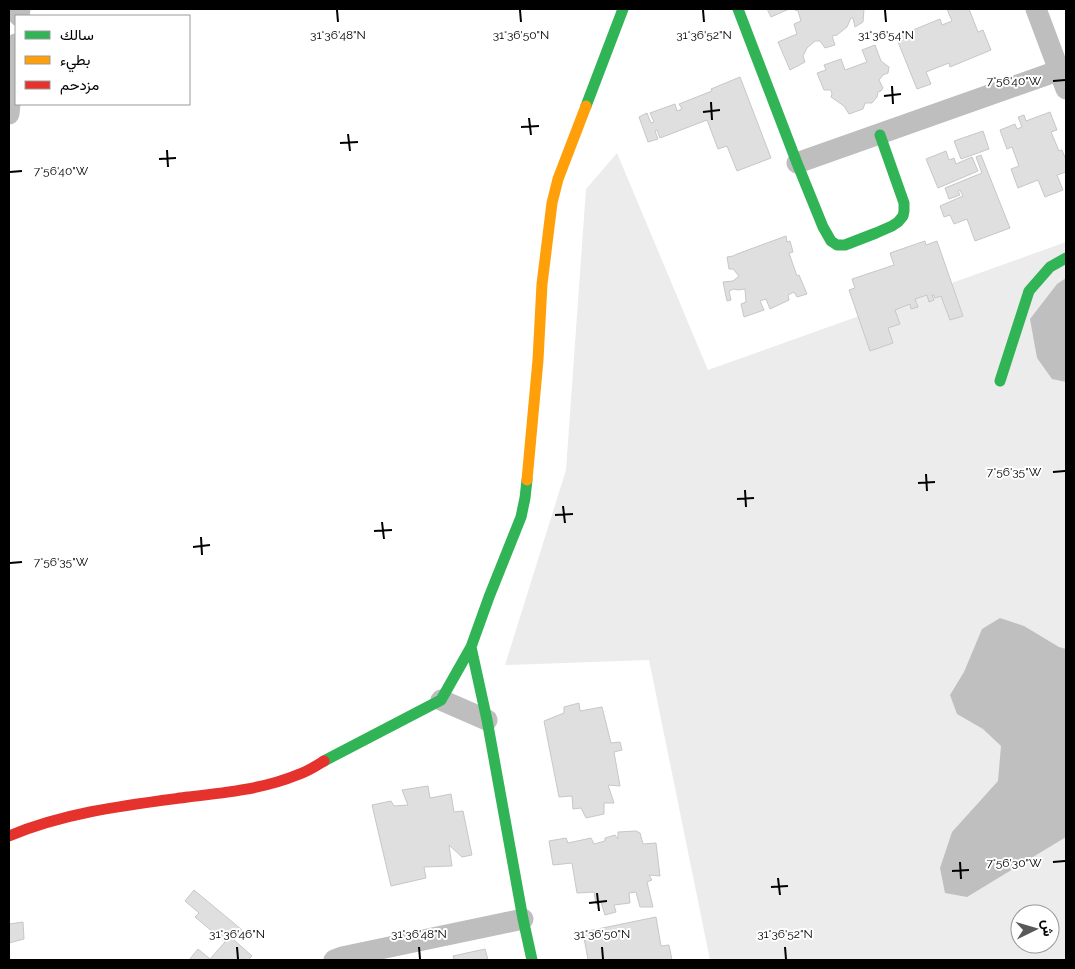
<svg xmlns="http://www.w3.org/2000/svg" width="1075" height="969" font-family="Raleway,Vazirmatn,sans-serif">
  <rect width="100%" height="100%" fill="#fff"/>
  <path fill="#ececec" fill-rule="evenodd" d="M617 153 708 370 1066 242V960H710L649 660 505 665 566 470 586 189ZM1020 914H1050V944H1020Z"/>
  <path fill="#bfbfbf" d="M1066 278V382L1052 379 1037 358 1030 319 1057 284Z
    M1000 618 1024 626 1059 647 1066 649V837L967 897 945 893 940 868 952 832 998 781 1001 746 983 729 957 714 950 695 964 672 982 629Z"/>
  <path fill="#dfdfdf" stroke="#c7c7c7" d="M767 9H789L771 17Z
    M793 9H864L863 22 855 27 853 18H851L847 27 837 35 832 36 835 45 825 48 820 41H815L807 48 803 56 805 62 790 70 778 42 797 34 794 24 801 21 798 11Z
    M947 9H969L978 32 983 30 991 50 950 67 949 63 926 72 931 84 917 89 896 37 940 19 942 25 952 21Z
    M875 45 881 61 889 67 888 73 883 75 879 80 883 88 881 91 878 92 877 97 872 103H865L863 109 849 114 844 106 831 97 832 94 831 90H824L817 73 826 70 824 65 841 59 845 70 867 62 862 50Z
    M740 77 771 158 737 171 727 146 718 149 707 120 660 138 657 130 655 131 658 139 648 142 639 117 647 113 651 123 654 122 650 113 675 104 677 111 682 109 679 104 712 91 711 89Z
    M1050 112 1057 130 1051 132 1059 151 1062 150 1066 160V172L1057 175 1063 190 1045 197 1038 180 1018 188 1011 169 1019 166 1012 147 1007 149 1000 130 1015 124 1017 129 1022 127 1018 117 1024 115 1026 121Z
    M983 131 989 149 961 159 954 141Z
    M946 151 949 160 954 158 956 164 972 157 978 171 938 188 926 159Z
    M981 155 1010 228 975 241 967 219 954 224 950 215 944 217 940 206 963 196 960 190 958 191 960 195 949 199 945 188 982 173 976 157Z
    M786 236 787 242 790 241 793 252 789 253 797 276 799 275 807 294 797 297 794 292 788 295 789 300 770 309 766 299 760 301 764 310 744 317 741 304 746 302 745 289 738 290 734 289 729 291 731 300 727 301 723 282 733 281 739 276 733 269H729L727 257 733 256 737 254Z
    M925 241 926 245 937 241 963 316 950 320 941 296 935 298 934 295H932L934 300 929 302 927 295 915 299 918 307 911 309 910 304 895 310 900 324 888 328 893 343 870 351 849 290 855 288 852 279 894 265 890 253Z
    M579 703 580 711 602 707 611 743 620 742 622 750 614 752 620 786 608 785 614 803H604V814L586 818 581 808 573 809 572 796 559 797 544 721 564 713V707Z
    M428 786 430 798 451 794 454 812 463 811 472 855 462 857 449 845 452 866 424 867 426 878 391 886 372 805 391 801 394 806 408 805 402 790Z
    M636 831 640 833 643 844 656 843 660 876 649 875 652 880 647 882 653 907H640L636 892 629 893 630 903 614 905 616 912 605 915 601 902 596 904 594 892 577 893 572 863 553 865 549 841 566 838 568 843 591 838 594 844 605 841V838L615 835 618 839V832Z
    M194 890 242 930 234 940 252 956 248 960H189L198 949 210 959 225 942 195 917 199 913 185 901Z
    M656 917 661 946 669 945 672 960H588L583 932Z
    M23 922 24 939 9 943V924Z
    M485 949 488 960H454L453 956Z"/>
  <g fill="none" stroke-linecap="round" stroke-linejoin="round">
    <path stroke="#bebebe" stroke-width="21" d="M1036 9 1066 89
      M19 16 20 9
      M9 114 16 44
      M797 163 1066 68
      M441 700 487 720
      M334 960 342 957 523 919"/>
    <path stroke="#30b455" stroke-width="11" d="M738 9 797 163 823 227 831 241 837 245H845L876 233 892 226 898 222 903 216 904 211V203L880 135
      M586 106 623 9
      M1000 381 1029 291 1050 267 1066 258
      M471 647 487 720 523 919 532 960
      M324 761 441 700 471 647 489 597 521 517 525 498 527 480"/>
    <path stroke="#ff9f0a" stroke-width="11" d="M527 480 538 360 542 284 552 203 558 179 586 106"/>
    <path stroke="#e5322d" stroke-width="11" d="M9 836C66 812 128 805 188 797 224 793 263 789 297 775 307 772 316 766 324 761"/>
  </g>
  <path fill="none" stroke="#000" stroke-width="2" d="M337 10 338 22M520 10 521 22M703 10 704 22M885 10 886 22M1053 81 1065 80M892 86 893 104M884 96 901 94M711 102 712 120M703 112 720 110M529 118 531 135M521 127 539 126M348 134 350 151M340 143 358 142M167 150 168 167M159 159 176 158M10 172 22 171M1053 472 1065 471M926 474 927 491M918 483 935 482M745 490 746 507M737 499 754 498M563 506 565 523M555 515 573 514M382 522 384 539M374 531 392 530M201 537 202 555M193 547 210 545M10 563 22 562M960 862 961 879M1053 862 1065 861M952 871 969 870M778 878 780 895M771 887 788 886M597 893 599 911M589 903 607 901M237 947 238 959M419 947 420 959M602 947 603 959M785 947 786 959"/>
  <g font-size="12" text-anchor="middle" fill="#000" stroke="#fff" stroke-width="4" stroke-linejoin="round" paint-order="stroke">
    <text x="338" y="39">31°36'48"N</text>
    <text x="521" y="39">31°36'50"N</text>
    <text x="704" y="39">31°36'52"N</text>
    <text x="886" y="39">31°36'54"N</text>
    <text x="1014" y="85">7°56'40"W</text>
    <text x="61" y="175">7°56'40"W</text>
    <text x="1014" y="476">7°56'35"W</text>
    <text x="61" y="566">7°56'35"W</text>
    <text x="1014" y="867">7°56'30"W</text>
    <text x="237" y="938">31°36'46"N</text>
    <text x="419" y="938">31°36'48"N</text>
    <text x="602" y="938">31°36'50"N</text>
    <text x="785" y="938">31°36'52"N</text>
  </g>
  <rect width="1075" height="969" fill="none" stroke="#000000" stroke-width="20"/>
  <rect x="15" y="15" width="175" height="90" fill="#ffffff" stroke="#999999"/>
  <rect x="25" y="31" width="25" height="8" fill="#30b455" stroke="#999999"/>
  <text x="60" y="40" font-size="15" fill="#000000">سالك</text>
  <rect x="25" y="56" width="25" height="8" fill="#ff9f0a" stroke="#999999"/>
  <text x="60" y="65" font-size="15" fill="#000000">بطيء</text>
  <rect x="25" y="81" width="25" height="8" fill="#e5322d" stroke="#999999"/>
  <text x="60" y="90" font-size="15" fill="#000000">مزدحم</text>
  <g transform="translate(1035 929) rotate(85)"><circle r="24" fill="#ffffff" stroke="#999999"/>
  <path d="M0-4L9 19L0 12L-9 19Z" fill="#595959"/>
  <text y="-8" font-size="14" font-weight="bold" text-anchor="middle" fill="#000000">ش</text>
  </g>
</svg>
